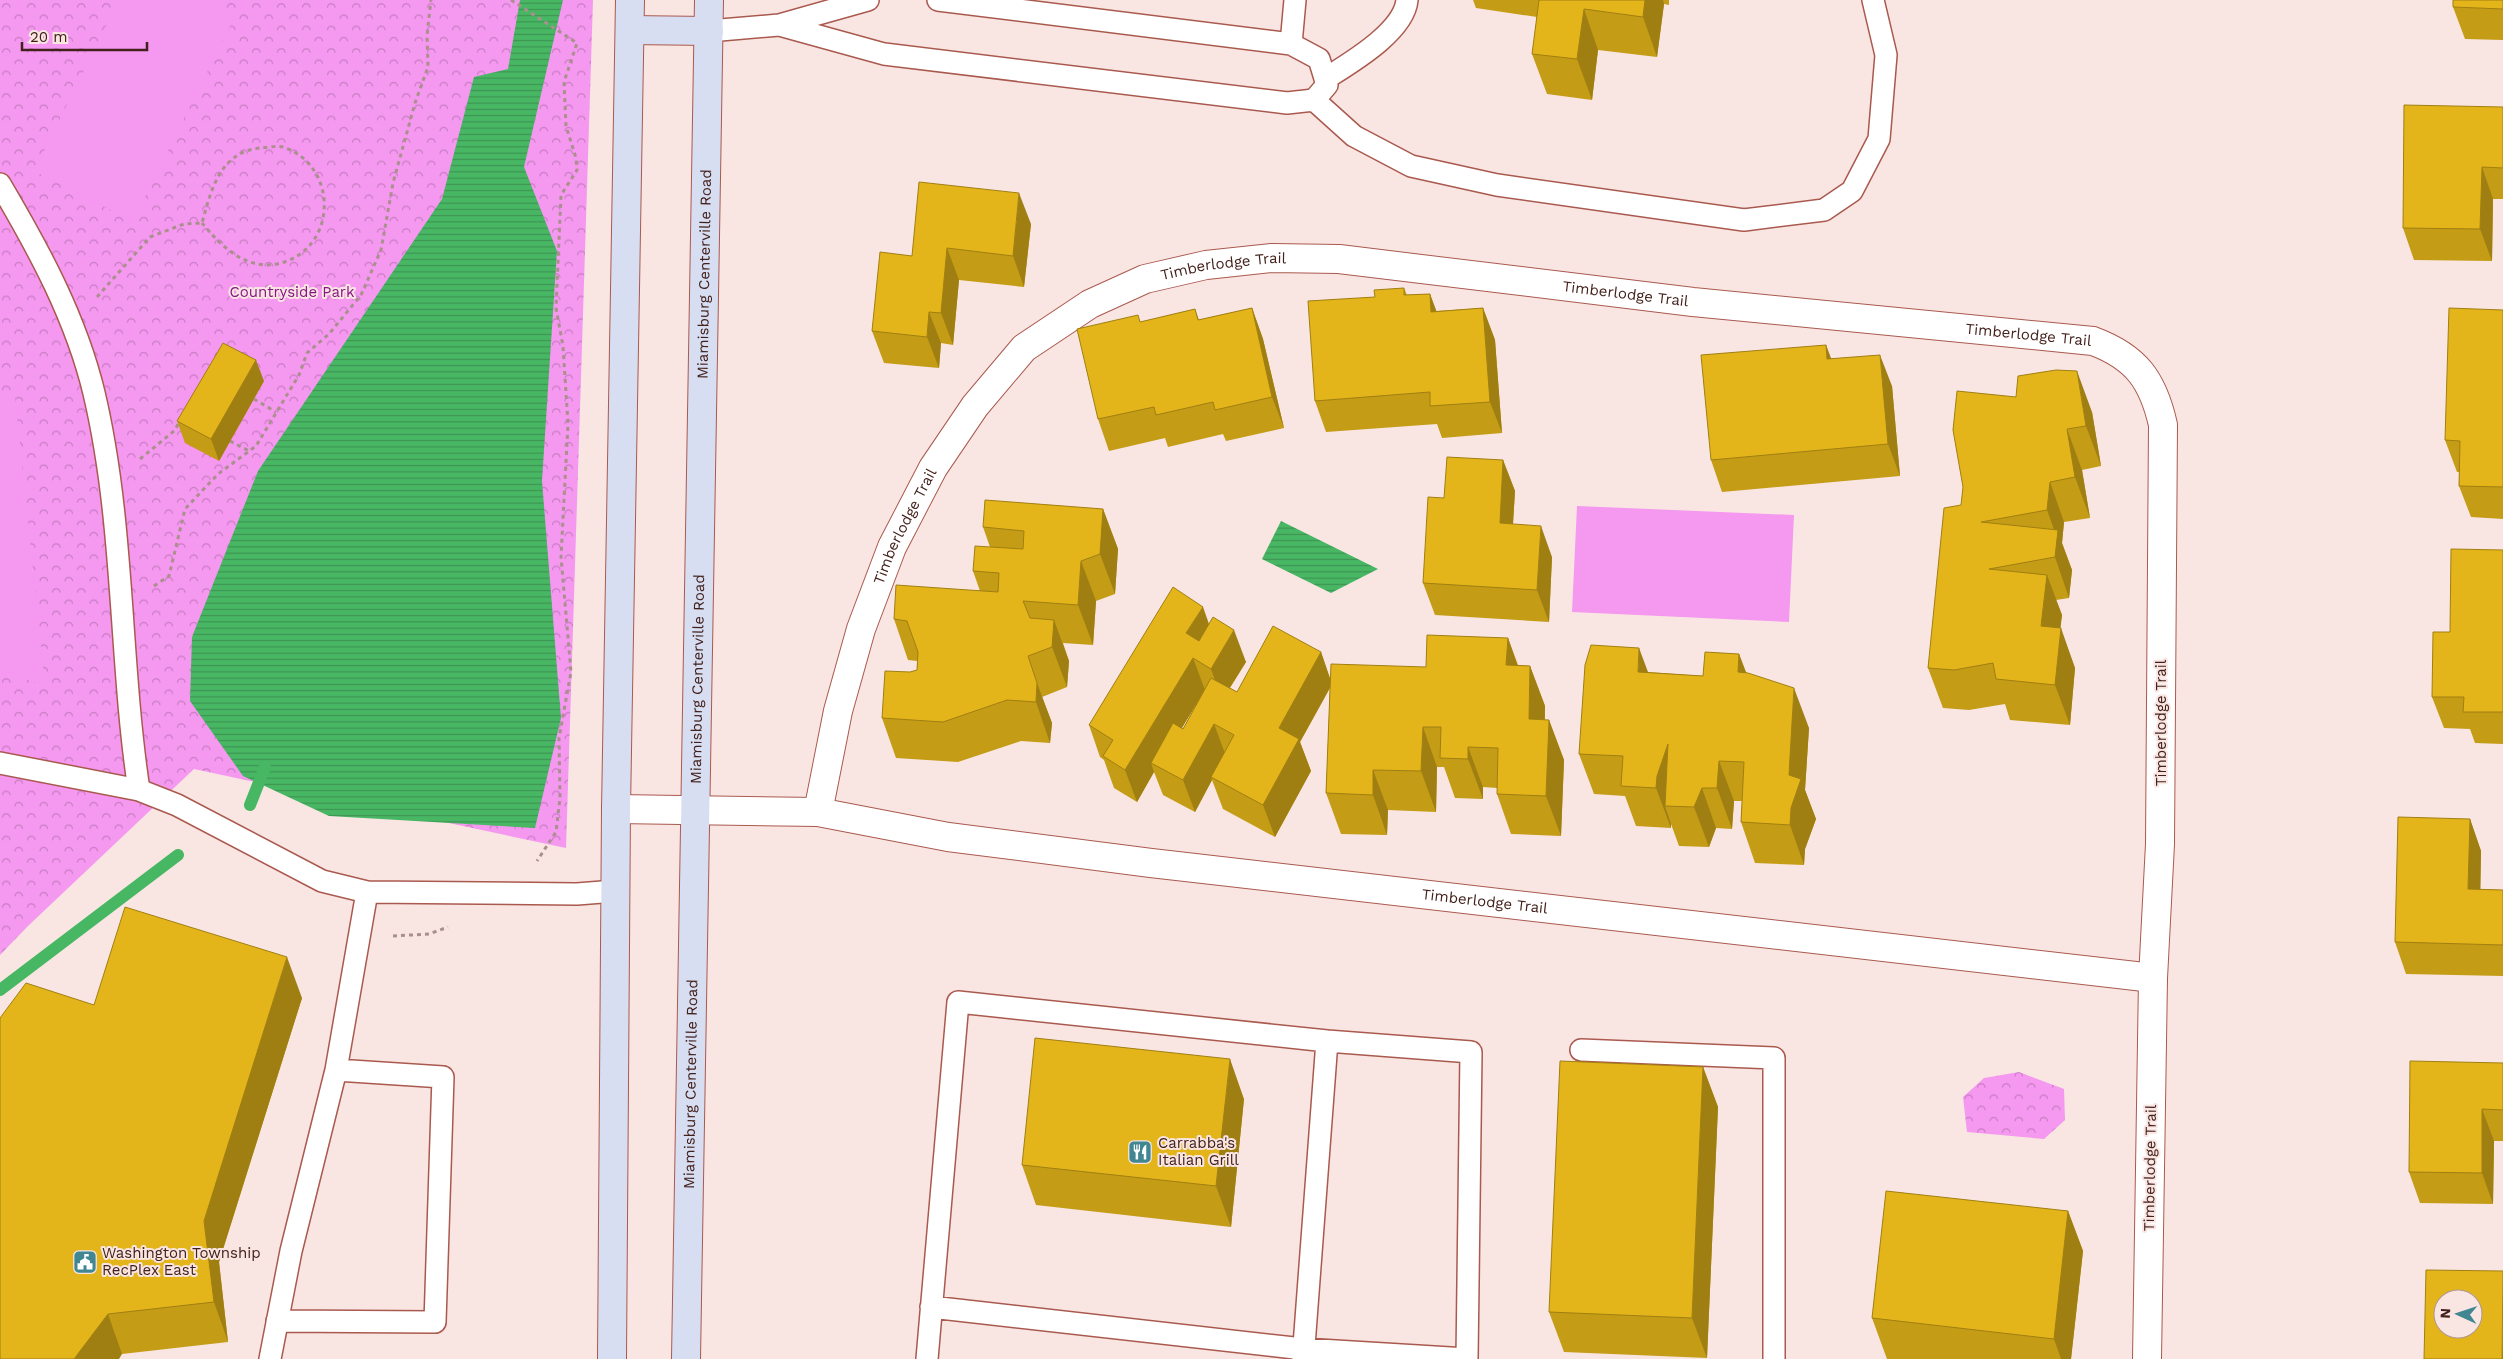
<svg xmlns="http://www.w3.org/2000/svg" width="2503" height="1359" font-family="'Work Sans',sans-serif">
  <defs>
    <pattern id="park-crowns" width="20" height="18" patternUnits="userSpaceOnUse" patternTransform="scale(1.25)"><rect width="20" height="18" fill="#f598f0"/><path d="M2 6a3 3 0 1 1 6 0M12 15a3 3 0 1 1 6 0" fill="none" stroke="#c87cc2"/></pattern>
    <pattern id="water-rules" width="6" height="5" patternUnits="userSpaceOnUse" patternTransform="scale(1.25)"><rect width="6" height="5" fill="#48b764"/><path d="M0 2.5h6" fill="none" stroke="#3e9452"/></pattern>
  </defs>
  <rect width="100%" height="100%" fill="#f9e6e3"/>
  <path fill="url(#park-crowns)" d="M0 0H593L566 848 194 769 28 926 0 955Z
    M2019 1072 2064 1089 2065 1120 2044 1139 1967 1132 1963 1097 1984 1078Z"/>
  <path fill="#f598f0" d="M119 0H202L235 16 133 221 34 171Z
    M0 396H15L45 686 0 670Z
    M1577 506 1794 515 1789 622 1572 612Z"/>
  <path fill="url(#water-rules)" d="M520 0H563L524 167 557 251 542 481 561 718 535 828 329 816 243 776 190 701 192 637 258 471 442 199 474 77 508 69Z
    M1281 521 1378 569 1331 593 1262 559Z"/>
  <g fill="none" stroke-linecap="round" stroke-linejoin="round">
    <path stroke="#48b764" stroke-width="12" d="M250 805 265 767
      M0 990 178 855"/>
    <g stroke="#aa594e" stroke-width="24">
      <path id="service" d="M779 25 884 54 1287 103 1314 100 1327 85 1319 59 1291 44 938 0
        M709 31 779 25 868 0
        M1291 44 1295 0
        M1325 79C1350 63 1404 32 1407 0
        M1314 100 1354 136 1411 166 1497 185 1744 220 1824 210 1852 191 1879 139 1886 55 1873 0
        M0 184C39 250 76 318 94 393 125 524 119 659 139 790L177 805 322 881 367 892 577 894 615 891
        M0 763 139 790
        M1581 1050 1774 1058V1359
        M931 1307 1303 1349 1467 1359 1471 1052 1327 1041
        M277 1321 435 1322 443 1077 336 1070
        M270 1359 291 1251 336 1070 367 892
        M927 1359 958 1002 1327 1041 1303 1359"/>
    </g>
    <g stroke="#aa594e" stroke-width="30">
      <g id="minor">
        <path id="s1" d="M616 809 818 812 948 837 1151 863 2153 978"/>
        <path id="s2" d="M818 812 838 711 861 629 892 547 933 468 975 406 1024 348 1090 304 1145 279 1206 265 1272 258 1339 259 1693 302 2093 341C2136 357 2153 380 2163 425L2160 844 2153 978 2147 1359"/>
      </g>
    </g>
    <g stroke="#aa594e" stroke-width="30">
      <g id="secondary">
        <path d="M630 30 709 31"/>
        <path d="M612 1359 616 809 630 0"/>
        <path id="s3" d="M686 1359 709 0"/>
      </g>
    </g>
    <path stroke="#aa908c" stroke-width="3" stroke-dasharray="4 4" stroke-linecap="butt" d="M511 0 577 43 564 82 566 126 576 158 577 170 561 195 556 308 563 346 568 424 561 557 571 672 559 738 560 798 556 832 537 861
      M97 297 150 237 184 224 202 223C211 190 220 152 260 148 267 148 276 145 283 147 340 166 338 251 277 264 245 270 221 246 202 223
      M254 399 276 412
      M230 441 249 451
      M140 459 174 431 180 421
      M154 586 169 576 185 509 218 474 256 446 299 375 307 353 329 334 361 295 381 250 393 183 415 103 428 67 427 35 431 0
      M393 936 429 934 448 927"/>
    <use href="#service" stroke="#fff" stroke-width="21"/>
    <use href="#minor" stroke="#fff" stroke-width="28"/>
    <use href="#secondary" stroke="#d7def2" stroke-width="28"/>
  </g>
  <path fill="#c49c16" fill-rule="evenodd" d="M1473 0H1669V5L1664 4 1657 57 1598 50 1592 100 1547 94 1532 54 1537 17 1476 8Z
    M2503 0V40L2465 39 2453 7Z
    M2503 107V199H2493L2492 261 2414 260 2403 228Z
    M1031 224 1024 287 959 280 953 345 941 343 939 368 884 363 872 331 912 256Z
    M1404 288 1407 295 1430 294 1436 311 1483 308 1495 340 1502 433 1442 438 1437 424 1326 432 1315 401 1375 297Z
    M1252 308 1263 339 1284 428 1226 441 1223 434 1168 447 1165 438 1109 451 1098 419 1141 322 1195 309 1199 320Z
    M2503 310V519L2471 517 2459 486 2460 472H2457L2445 440Z
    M1826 345 1831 359 1892 386 1900 476 1722 492 1711 460Z
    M264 381 219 461 185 443 177 421Z
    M2092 412 2101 466 2082 470 2090 518 2064 522 2062 543 2072 570 2069 598 2056 600 2062 615 2060 628 2075 668 2070 725 2010 720 2005 704 1969 710 1943 708 1928 668 1961 505Z
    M1503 460 1515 491 1513 524 1552 557 1549 622 1435 615 1423 583 1444 498Z
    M1103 509 1118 549 1115 594 1096 601 1093 645 1063 643 1069 661 1067 687 1042 697 1052 723 1050 743 1021 741 958 762 896 758 882 718 910 672 917 670V661L908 660 894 619 980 591 973 571 990 547 983 527Z
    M2503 550V744L2475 743 2470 729 2444 728 2432 697 2450 632Z
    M1209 624 1246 662 1230 688 1237 692 1321 652 1330 679 1426 667 1508 638 1518 665 1530 666 1545 706V720H1549L1564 760 1561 836 1511 834 1497 794V788L1483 787V799L1455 798 1444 767H1437L1436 812 1388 810 1387 835 1341 834 1326 793 1330 688 1300 742 1311 771 1275 837 1223 809 1212 780 1195 812 1163 795 1154 772 1137 802 1114 788 1104 760 1100 757 1089 725ZM1202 694 1183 729 1182 728Z
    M1739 654 1746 672 1809 728 1805 790 1816 819 1805 849 1804 865 1755 863 1741 822 1742 801H1734L1732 829 1716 828 1709 847 1679 846 1671 824V828L1636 826 1625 796 1594 794 1579 754 1648 672 1703 676Z
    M2470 819 2481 851 2480 889 2503 890V976L2406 974 2395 942Z
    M302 998 219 1262 228 1342 122 1354 0 1359 94 1005Z
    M2503 1063V1141H2494L2493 1204 2420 1203 2409 1172Z
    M1703 1067 1718 1107 1707 1358 1564 1352 1549 1312Z
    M1244 1099 1231 1227 1036 1205 1022 1165Z
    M2068 1211 2083 1251 2071 1359H1887L1872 1318Z"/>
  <path fill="#a07f12" d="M1645 0H1663L1664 4 1657 57 1643 17Z
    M1584 9 1598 50 1592 100 1577 59Z
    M2482 167 2493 199 2492 261 2480 229Z
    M1019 193 1031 224 1024 287 1013 256Z
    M947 248 959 280 953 345 941 313Z
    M1430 294 1442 326 1431 312Z
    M1252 308 1263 339 1284 428 1272 397Z
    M1483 308 1495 340 1502 433 1490 402Z
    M929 312 941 343 939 368 927 337Z
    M1826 345 1838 377 1827 359Z
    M1880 355 1892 386 1900 476 1888 444Z
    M256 360 264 381 219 461 211 439Z
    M2077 371 2092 412 2101 466 2086 426Z
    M2067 429 2082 470 2090 518 2075 477Z
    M1503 460 1515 491 1511 555 1500 523Z
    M2050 482 2064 522 2062 543 2072 570 2069 598 2055 557 2057 538 2047 510Z
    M1103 509 1118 549 1115 594 1100 554Z
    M1541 526 1552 557 1549 622 1537 590Z
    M1081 561 1096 601 1093 645 1078 605Z
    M2047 575 2062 615 2056 667 2041 626Z
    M1203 607 1214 638 1200 662 1186 633Z
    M1054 620 1069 661 1067 687 1052 647Z
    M2061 628 2075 668 2070 725 2055 685Z
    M1234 630 1246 662 1222 700 1211 669Z
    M1508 638 1522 678 1506 665Z
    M1639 648 1654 688 1638 672Z
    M1321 652 1332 684 1300 742 1311 771 1275 837 1263 805 1279 728Z
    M1739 654 1754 694 1738 672Z
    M1193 658 1205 690 1158 767 1151 763 1154 772 1137 802 1125 770Z
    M1530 666 1545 706 1544 759 1529 719Z
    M1037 683 1052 723 1050 743 1036 702Z
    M1794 688 1809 728 1805 790 1816 819 1805 849 1804 865 1790 825 1791 808 1789 775Z
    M1549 720 1564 760 1561 836 1546 796Z
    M1214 724 1226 756 1211 777 1212 780 1195 812 1183 780Z
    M1423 727 1437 767 1436 812 1421 771Z
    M1668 744 1665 806 1671 824V828L1656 788 1657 776Z
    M1468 747 1483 787V799L1468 759Z
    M1719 761 1734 801 1732 829 1717 788Z
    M1373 770 1388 810 1387 835 1373 795Z
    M1702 788 1716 828 1709 847 1694 807Z
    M2470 819 2481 851 2480 921 2468 889Z
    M287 957 302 998 219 1262 228 1342 214 1302 204 1221Z
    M1230 1059 1244 1099 1231 1227 1216 1186Z
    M1703 1067 1718 1107 1707 1358 1692 1318Z
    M2482 1109 2494 1141 2493 1204 2482 1173Z
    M2068 1211 2083 1251 2071 1359H2061L2054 1339Z
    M2503 1302V1359H2502Z
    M108 1314 122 1354 119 1359H74Z"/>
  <path fill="#e4b51a" stroke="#a07f12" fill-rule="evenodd" d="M1539 0H1645L1643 17 1584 9 1577 59 1532 54Z
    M2453 0H2503V9L2453 7Z
    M2404 105 2503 107V168L2482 167 2480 229 2403 228Z
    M919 182 1019 193 1013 256 947 248 941 313 929 312 927 337 872 331 880 252 912 256Z
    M1404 288V295L1430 294 1431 312 1483 308 1490 402 1430 406V392L1315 401 1308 301 1375 297 1374 290Z
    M1252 308 1272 397 1215 410 1213 402 1156 415 1154 407 1098 419 1077 329 1138 315 1140 322 1195 309 1198 320Z
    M2449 308 2503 310V487L2459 486 2460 441 2445 440Z
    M223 343 256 360 211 439 177 421Z
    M1826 345 1827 359 1880 355 1888 444 1711 460 1701 355Z
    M2056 370 2077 371 2086 426 2067 429 2075 477 2050 482 2047 510 1981 522 2058 530 2055 557 1989 569 2047 575 2041 626 2061 628 2055 685 1996 679 1993 663 1954 670 1928 668 1944 508 1961 505 1963 487 1953 430 1957 391 2016 397 2018 376Z
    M1447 457 1503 460 1500 523 1541 526 1537 590 1423 583 1428 497 1444 498Z
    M985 500 1103 509 1100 554 1081 561 1078 605 1023 601 1030 618 1054 620 1052 647 1028 656 1037 683 1036 702 1007 700 943 722 882 718 885 671 910 672 917 670 918 652 907 621 894 619 896 585 998 592 999 573 973 571 975 546 1023 549 1024 531 983 527Z
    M2451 549 2503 550V712H2463L2464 697H2432L2433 632H2450Z
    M1173 587 1203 607 1186 633 1199 641 1213 617 1234 630 1211 669 1193 658 1125 770 1103 756 1113 740 1089 725Z
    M1273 626 1321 652 1279 728 1299 739 1263 805 1211 777 1234 735 1214 724 1183 780 1151 763 1173 723 1183 729 1211 678 1237 692Z
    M1427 635 1508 638 1506 665 1530 666 1529 719 1549 720 1546 796 1497 794 1498 748 1468 747V759L1440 758 1441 727H1423L1421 771 1373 770V795L1326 793 1331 664 1426 667Z
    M1591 645 1639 648 1638 672 1703 676 1705 652 1739 654 1738 672 1748 673 1794 688 1789 775 1801 779 1791 808 1790 825 1741 822 1744 762 1719 761 1717 788H1702L1694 807 1665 806 1668 744 1657 776 1656 788 1621 786 1623 756 1579 754 1585 665Z
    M2398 817 2470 819 2468 889 2503 890V945L2395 942Z
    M125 907 287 957 204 1221 214 1302 108 1314 74 1359H0V1018L26 983 94 1005Z
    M1035 1038 1230 1059 1216 1186 1022 1165Z
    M1560 1061 1703 1067 1692 1318 1549 1312Z
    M2410 1061 2503 1063V1110L2482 1109V1173L2409 1172Z
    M1886 1191 2068 1211 2054 1339 1872 1318Z
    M2426 1270 2503 1271 2502 1359H2424ZM2443 1299H2473V1329H2443Z"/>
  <defs>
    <g id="restaurant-square" transform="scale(1.25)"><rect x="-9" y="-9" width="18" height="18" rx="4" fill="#418792" stroke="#f9e6e3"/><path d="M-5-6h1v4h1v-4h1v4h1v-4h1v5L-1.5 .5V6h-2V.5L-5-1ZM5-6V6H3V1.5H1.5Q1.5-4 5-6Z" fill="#fff"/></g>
    <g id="civic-square" transform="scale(1.25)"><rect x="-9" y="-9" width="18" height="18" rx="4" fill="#418792" stroke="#f9e6e3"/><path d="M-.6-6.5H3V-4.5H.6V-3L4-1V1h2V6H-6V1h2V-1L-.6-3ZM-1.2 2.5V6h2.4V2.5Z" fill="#fff"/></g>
  </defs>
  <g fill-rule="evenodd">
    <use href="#restaurant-square" x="1140" y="1152"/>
    <use href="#civic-square" x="85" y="1262"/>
  </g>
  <g text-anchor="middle" stroke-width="4" stroke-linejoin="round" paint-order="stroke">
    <g font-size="15" fill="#42201b" stroke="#f9e6e3">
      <text dy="5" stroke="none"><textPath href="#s2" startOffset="735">Timberlodge Trail</textPath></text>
      <text dy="5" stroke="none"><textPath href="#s3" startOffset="1085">Miamisburg Centerville Road</textPath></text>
      <text dy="5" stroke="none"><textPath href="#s2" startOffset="1140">Timberlodge Trail</textPath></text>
      <text dy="5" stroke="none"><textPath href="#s2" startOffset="1545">Timberlodge Trail</textPath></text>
      <text dy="5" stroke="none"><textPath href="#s2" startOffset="300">Timberlodge Trail</textPath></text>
      <text dy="5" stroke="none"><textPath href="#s3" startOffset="680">Miamisburg Centerville Road</textPath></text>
      <text transform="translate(2161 723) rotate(-90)" y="5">Timberlodge Trail</text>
      <text dy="5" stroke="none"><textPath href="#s1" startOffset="875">Timberlodge Trail</textPath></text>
      <text dy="5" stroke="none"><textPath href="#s3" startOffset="275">Miamisburg Centerville Road</textPath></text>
      <text transform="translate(2150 1168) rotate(-89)" y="5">Timberlodge Trail</text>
    </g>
    <g font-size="15" fill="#871685" stroke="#f9e6e3">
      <text x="292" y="297">Countryside Park</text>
    </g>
    <g font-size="15" fill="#42201b" stroke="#f9e6e3" text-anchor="start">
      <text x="1158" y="1148">Carrabba's<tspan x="1158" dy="17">Italian Grill</tspan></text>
      <text x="102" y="1258">Washington Township<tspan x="102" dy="17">RecPlex East</tspan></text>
    </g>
  </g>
  <g transform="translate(2458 1314) rotate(273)"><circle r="24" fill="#f9e6e3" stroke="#b09793"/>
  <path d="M0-4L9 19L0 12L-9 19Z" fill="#418792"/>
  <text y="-8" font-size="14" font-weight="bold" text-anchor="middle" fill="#42201b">N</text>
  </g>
  <path d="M22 42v8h125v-8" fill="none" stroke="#42201b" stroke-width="2.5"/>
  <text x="30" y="42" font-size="15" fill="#42201b" stroke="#f9e6e3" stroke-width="4" paint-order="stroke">20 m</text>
</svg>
